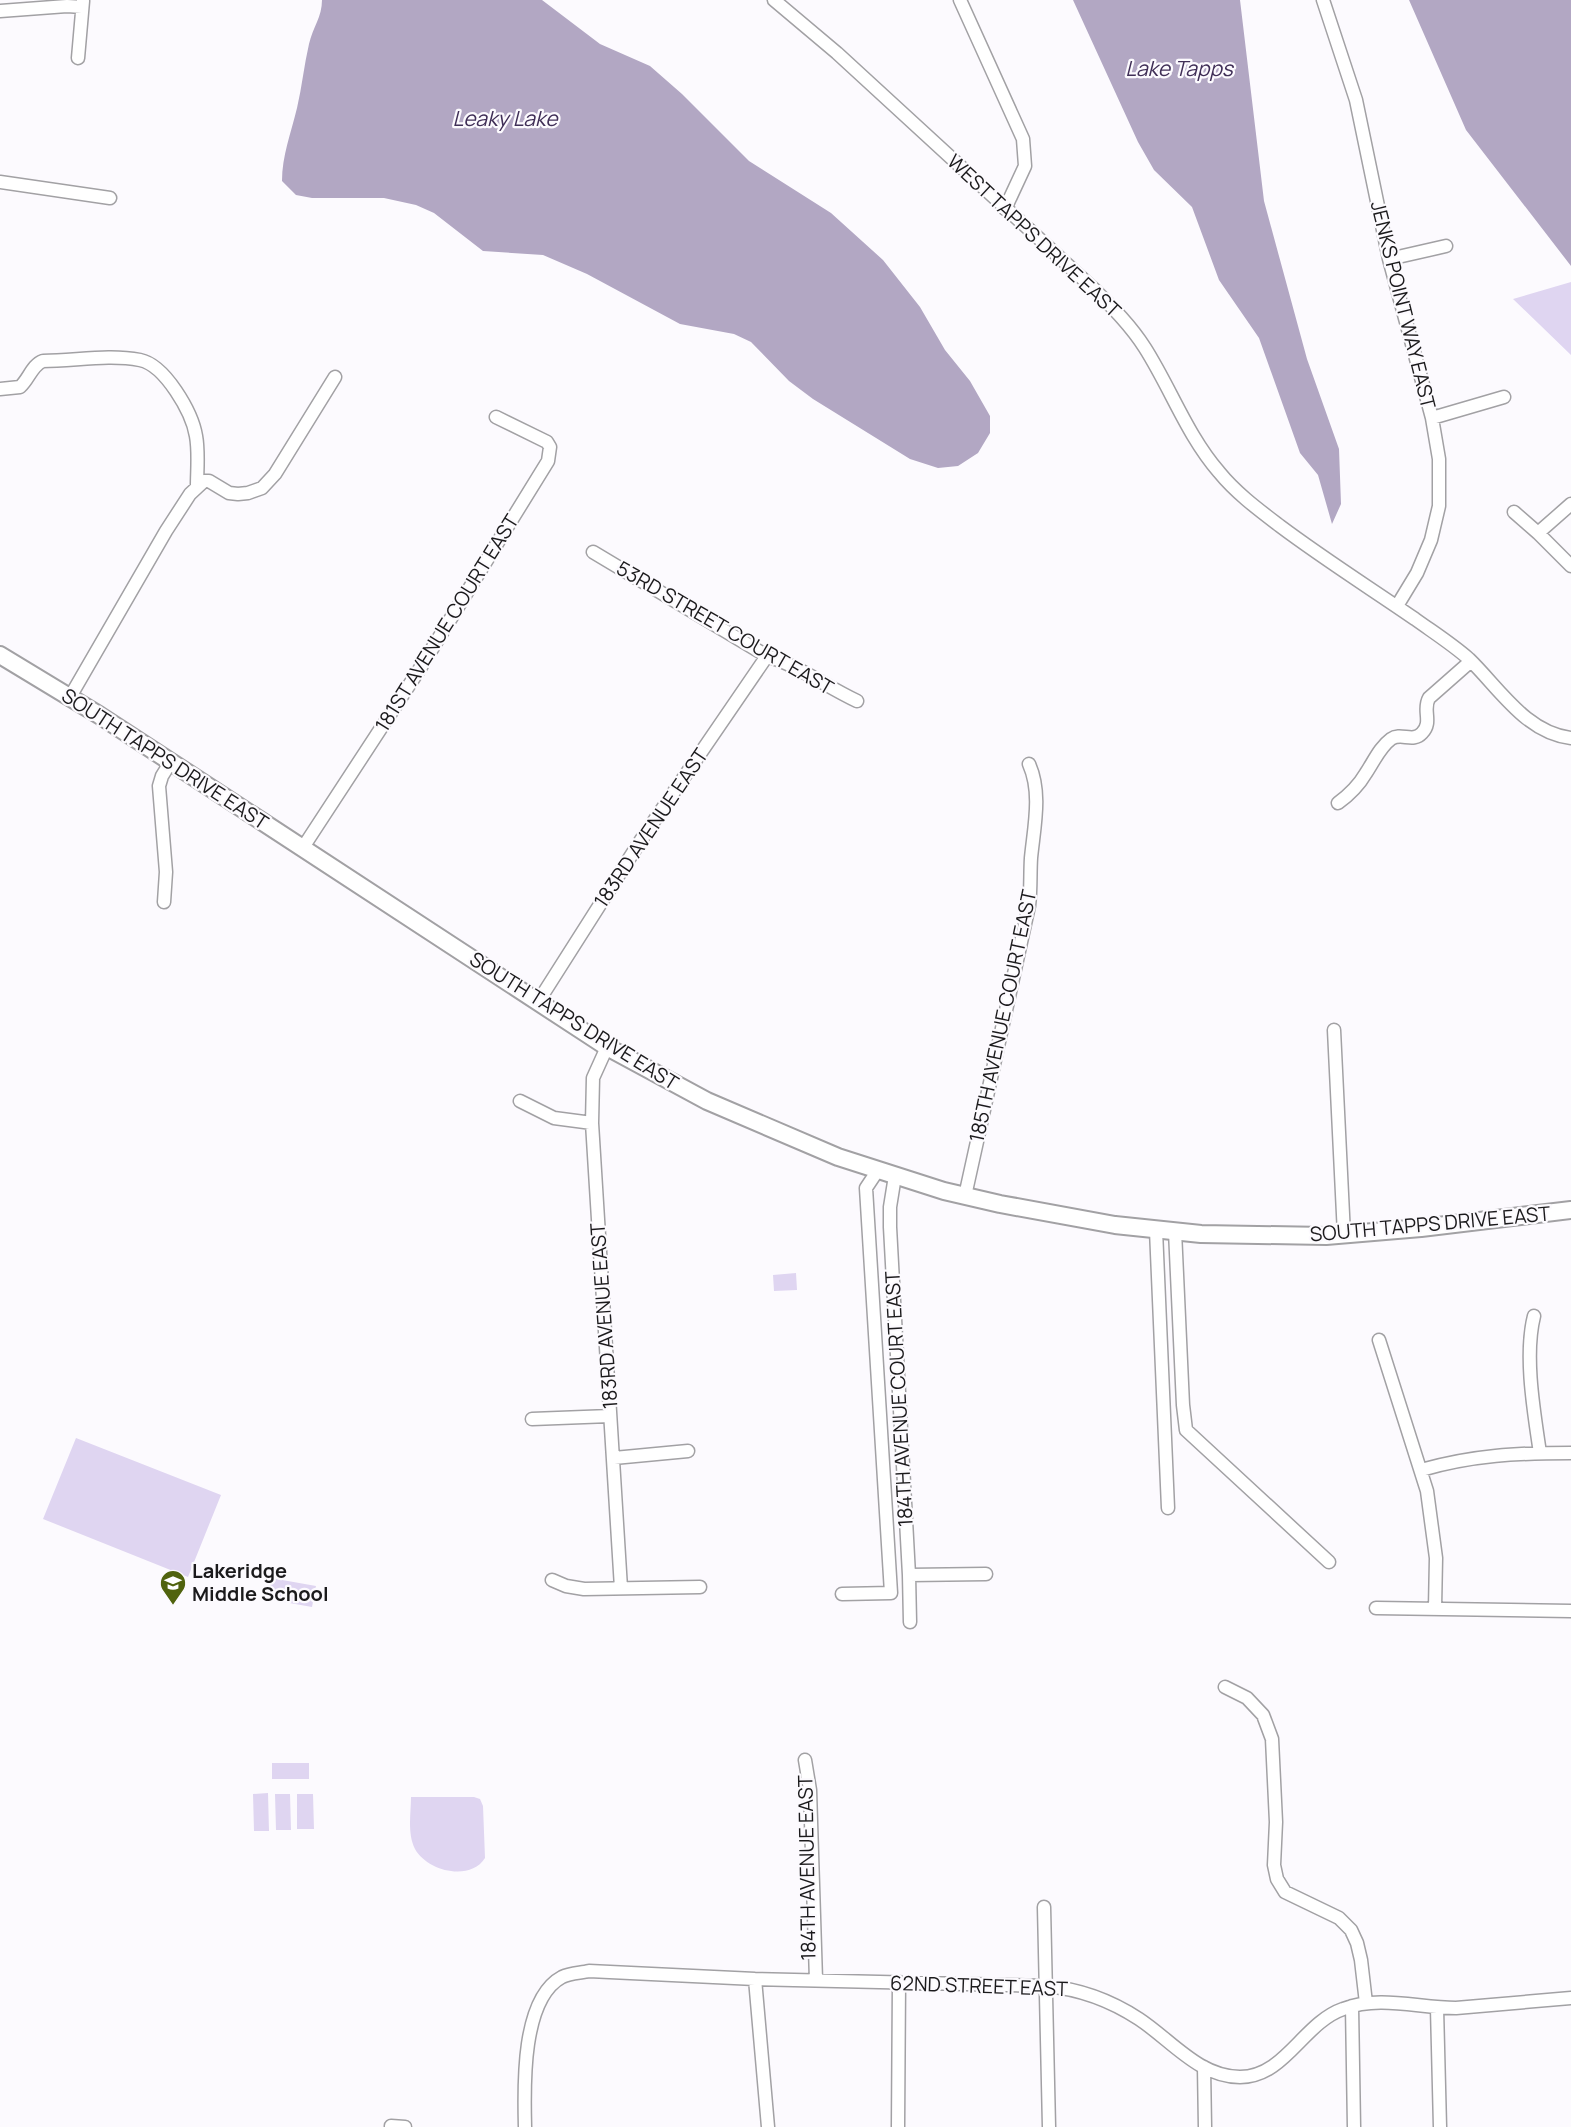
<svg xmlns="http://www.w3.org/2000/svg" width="1571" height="2127" font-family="Manrope,sans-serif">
  <rect width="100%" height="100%" fill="#fcfafe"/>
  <path fill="#dfd5f1" d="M1571 282V355L1513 299Z
    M796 1273 797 1290 774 1291 773 1275Z
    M76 1438 221 1495 188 1577 43 1519Z
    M271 1578 316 1586 312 1607 267 1599Z
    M272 1763H309V1779H272Z
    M268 1793 269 1831H254L253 1794Z
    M275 1794H290L291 1830H276Z
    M297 1794H313L314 1829H297Z
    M411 1797H474L480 1799 483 1806 485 1858C470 1882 427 1871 415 1849 407 1833 411 1813 411 1797Z"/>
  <path fill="#b2a7c3" d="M322 0H542L600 44 650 66 682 94 749 161 831 213 883 260 920 307 945 350 970 381 990 416V433L978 453 958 466 938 468 910 459 813 399 789 381 751 342 734 334 680 324 587 274 543 255 483 251 434 213 416 205 384 198H312L296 195 282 181C282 156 291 133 297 108 302 87 304 65 309 44 313 27 322 17 322 0Z
    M1073 0H1240L1264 201 1307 359 1339 449 1341 504 1332 524 1318 475 1300 453 1259 338 1219 280 1192 207 1154 170 1138 142Z
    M1409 0H1571V266L1466 130Z"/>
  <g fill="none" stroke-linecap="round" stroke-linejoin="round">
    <g stroke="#a2a1a4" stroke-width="15">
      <path id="street" d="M774 0 837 53 1095 290C1113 308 1131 326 1145 348 1171 389 1187 435 1219 472 1236 493 1259 510 1280 526 1324 559 1370 588 1415 619 1433 632 1452 644 1469 659 1499 688 1526 733 1571 738
        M960 0 1023 139 1025 166 1005 209
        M1323 0 1356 100 1389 259 1432 418 1439 459V506L1431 540 1417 573 1397 606
        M0 11 67 6 82 7
        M78 58 83 1
        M0 182 110 198
        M1389 259 1446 246
        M0 389 20 387C29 379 32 365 43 361 75 361 108 354 140 360 165 365 192 412 196 436 199 452 197 470 197 487
        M1432 418 1504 397
        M1514 512 1538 533 1571 566
        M1538 533 1571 504
        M593 552 767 656C799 666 827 687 857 701
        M70 697 166 531 190 494 204 481H209L229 493 238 494 248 493 262 488 275 474 335 377
        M1338 803C1349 795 1359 785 1366 773 1374 761 1380 747 1391 739 1401 732 1413 743 1422 733 1433 722 1422 710 1429 698L1471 661
        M302 849 419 670 548 461 550 447 547 442 496 417
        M164 902 166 872 159 786 162 776 170 763
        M538 1002 641 840 767 656
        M1334 1030 1344 1235
        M607 1047 593 1078 592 1123 621 1588
        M520 1101 554 1118 592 1123
        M895 1176 890 1207V1227L909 1575 910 1622
        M965 1196 1029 906C1031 890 1030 874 1031 858 1034 827 1042 793 1029 764
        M1156 1230 1168 1508
        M1175 1231 1183 1405 1186 1430 1329 1562
        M1534 1316C1524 1356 1534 1412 1540 1453
        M1379 1340 1427 1491 1436 1558 1435 1608
        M532 1419 610 1416
        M614 1458 688 1451
        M1421 1470C1473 1455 1518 1453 1571 1453
        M909 1575 986 1574
        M552 1580 566 1586 584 1589 700 1587
        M842 1594 891 1593 866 1188 878 1170
        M1376 1608 1571 1611
        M1225 1687 1247 1698 1263 1715 1272 1739 1276 1822 1274 1865 1277 1879 1285 1892 1339 1918 1351 1930 1357 1943 1361 1960 1366 2003
        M805 1760 810 1790 816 1980
        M1044 1907 1049 2127
        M755 1979 768 2127
        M1352 2006 1354 2127
        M1437 2008 1440 2127
        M1204 2067 1205 2127
        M391 2126 405 2127
        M525 2127C524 2088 521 1999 562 1977 570 1973 581 1973 589 1971L755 1979 1046 1986C1080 1989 1110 2000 1139 2019 1171 2040 1199 2077 1240 2077 1285 2077 1303 2023 1343 2009 1380 1995 1418 2008 1456 2008L1571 1998
        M898 2127 899 1982"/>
    </g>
    <g stroke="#a2a1a4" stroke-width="20">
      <path id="secondary" d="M0 655 99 715 607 1047 707 1101 838 1157 944 1191 1000 1204 1115 1225 1201 1234 1326 1236 1421 1228 1571 1210"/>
    </g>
    <use href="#street" stroke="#fff" stroke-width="12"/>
    <use href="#secondary" stroke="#fff" stroke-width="16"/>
  </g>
  <defs>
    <g id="school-pin" transform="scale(1.35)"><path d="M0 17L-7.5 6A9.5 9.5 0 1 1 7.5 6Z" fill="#50630e" stroke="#fcfafe"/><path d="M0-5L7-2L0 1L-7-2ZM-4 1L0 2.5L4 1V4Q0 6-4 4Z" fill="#fff"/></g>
  </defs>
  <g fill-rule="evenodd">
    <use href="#school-pin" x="173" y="1583"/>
  </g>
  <g text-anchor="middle" stroke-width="4.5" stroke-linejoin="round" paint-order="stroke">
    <g font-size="20" fill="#1b1a1c" stroke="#fcfafe">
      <text transform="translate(1034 236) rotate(43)" y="7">WEST TAPPS DRIVE EAST</text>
      <text transform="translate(1403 305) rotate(76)" y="7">JENKS POINT WAY EAST</text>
      <text transform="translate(447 623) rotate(-58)" y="7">181ST AVENUE COURT EAST</text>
      <text transform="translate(725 628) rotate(30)" y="7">53RD STREET COURT EAST</text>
      <text transform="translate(165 759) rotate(33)" y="7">SOUTH TAPPS DRIVE EAST</text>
      <text transform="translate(651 828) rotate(-56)" y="7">183RD AVENUE EAST</text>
      <text transform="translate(1003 1016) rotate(-78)" y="7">185TH AVENUE COURT EAST</text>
      <text transform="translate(574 1021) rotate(32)" y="7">SOUTH TAPPS DRIVE EAST</text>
      <text transform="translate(1430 1224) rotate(-5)" y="7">SOUTH TAPPS DRIVE EAST</text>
      <text transform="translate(604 1316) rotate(-94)" y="7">183RD AVENUE EAST</text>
      <text transform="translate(899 1399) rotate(-93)" y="7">184TH AVENUE COURT EAST</text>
      <text transform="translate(807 1868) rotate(-91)" y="7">184TH AVENUE EAST</text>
      <text transform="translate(979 1986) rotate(2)" y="7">62ND STREET EAST</text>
    </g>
    <g font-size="20" font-weight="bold" fill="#1b1a1c" stroke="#fcfafe" text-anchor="start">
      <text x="192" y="1578">Lakeridge<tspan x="192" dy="23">Middle School</tspan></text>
    </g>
    <g font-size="21" font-style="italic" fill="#402f57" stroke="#fcfafe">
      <text x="1179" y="76">Lake Tapps</text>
      <text x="505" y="126">Leaky Lake</text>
    </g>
  </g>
</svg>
